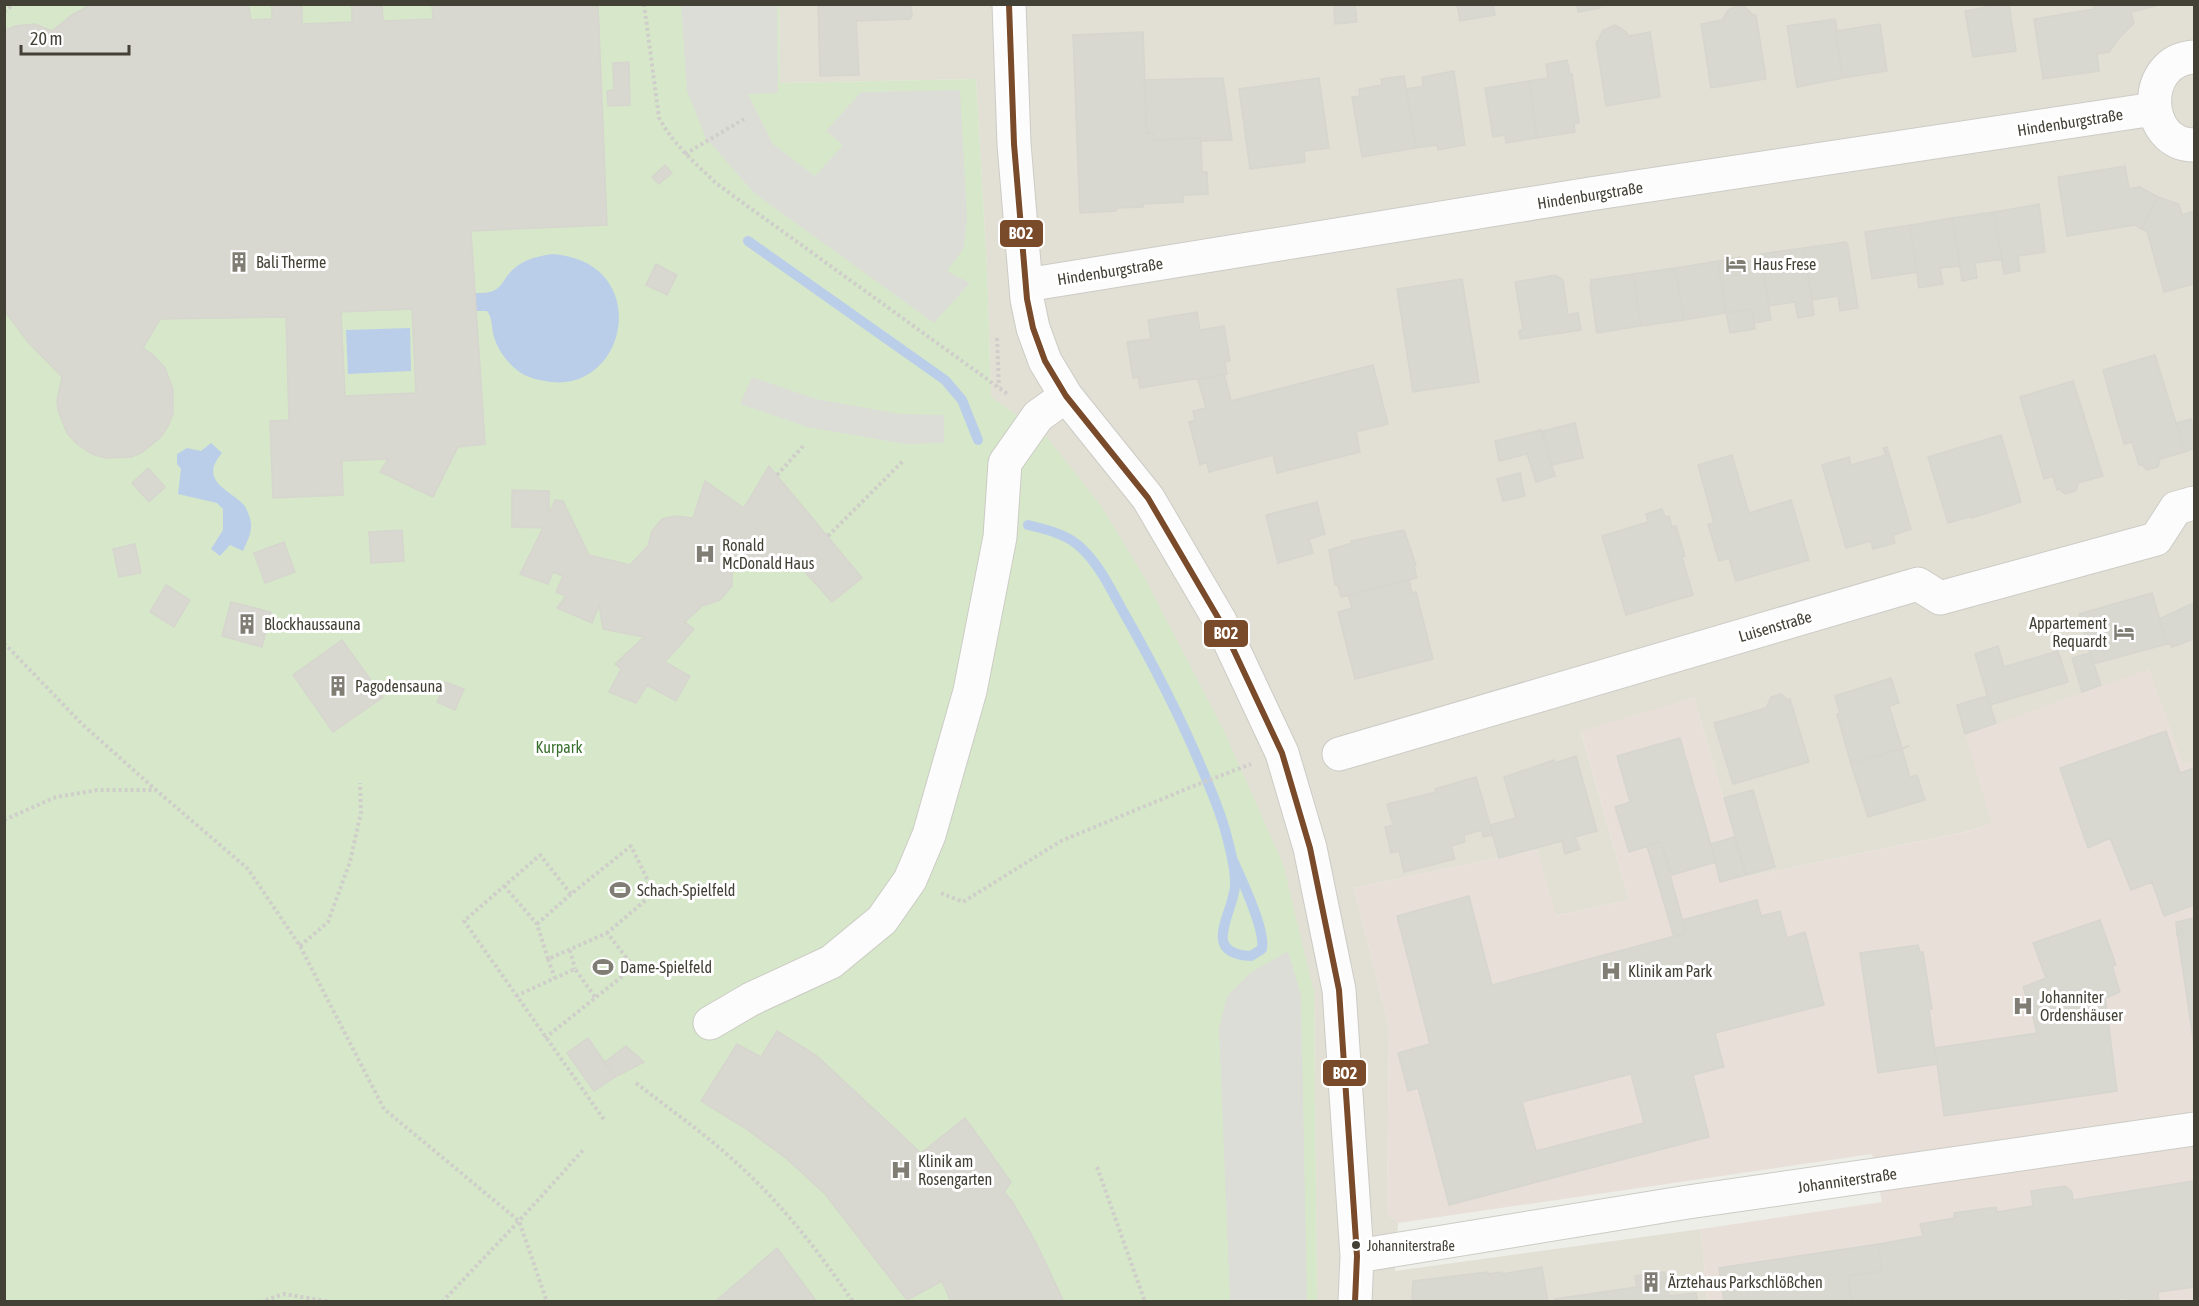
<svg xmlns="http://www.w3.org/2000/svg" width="2199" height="1306" font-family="'Asap Condensed',sans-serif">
  <rect width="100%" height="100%" fill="#eeeee8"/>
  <path fill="#e2e0d5" d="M779 5H2194V761L2183 765 2148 669 1993 823 1969 831 1746 877 1694 698 1581 732 1629 900 1555 916 1537 850 1354 888 1389 1027 1387 1213 1398 1223 1395 1271 1701 1229 1707 1301H1317L1314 992 1046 436 991 397 987 269 976 79 780 83Z"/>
  <path fill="#e9dfd9" d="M2149 669 2183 764 2194 761V1301H1707L1701 1229 1882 1202 1872 1154 1398 1223 1387 1213 1389 1027 1354 888 1537 850 1556 916 1629 900 1581 731 1694 698 1746 877 1970 831 1992 823 1965 735Z"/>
  <path fill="#d6e8c9" d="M5 5H779L780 83 976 79 987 269 991 397 1046 436 1101 506 1143 575 1223 729 1283 864 1314 992 1317 1301 5 1302Z"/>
  <path fill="#ddddd8" d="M681 5H777L778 93 748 94 773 144 815 176 843 145 826 131 861 92 960 90 967 218 964 248 947 271 970 283 934 323 754 193 706 138 687 91Z
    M752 377 816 399 900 414 944 415V443L905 444 807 427 740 404Z
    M1288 951 1301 995 1307 1301H1230L1219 1029 1227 996 1250 973Z"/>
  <path fill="#bbcee9" d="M552 254C653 261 629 391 551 382 539 380 526 378 517 370 506 361 498 350 494 337 491 328 493 318 487 311H476L475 293C508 294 497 279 520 264 529 258 541 256 552 254Z
    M410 328 411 371 348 374 346 330Z
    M211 443 222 453C198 481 229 489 244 505 247 509 250 517 251 523 252 533 247 542 243 551L230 545 220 556 211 549 223 530V509L217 503 178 494 181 469 177 464V454L187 448 201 451Z"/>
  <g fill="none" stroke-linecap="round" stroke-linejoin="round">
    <path stroke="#bbcee9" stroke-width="10" d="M748 241 945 380 962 400 978 440
      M1028 525C1045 529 1065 534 1078 545 1099 563 1111 590 1124 613 1152 662 1178 712 1200 764 1210 788 1221 812 1227 837 1231 853 1236 870 1235 886 1233 914 1200 954 1251 956L1262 949C1266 930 1241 878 1232 858"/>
  </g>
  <path fill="#d8d7d0" stroke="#d6d5ce" stroke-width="1.5" fill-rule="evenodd" d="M92 4H246L249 8 251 20 272 19V4H302V24L352 22V4H382L383 21 433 19 432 4H598L607 225 471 231 485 444 458 447 433 497 380 472 388 459 342 461 343 495 273 498 270 421 289 420 286 317 160 319 143 348 153 355 165 368 173 390V414L168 426 161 437 141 453 131 457 105 458 92 454 76 443 67 433 58 410 57 400 62 377 28 342 4 310V31L15 26 35 24 52 31 72 15ZM412 309 416 393 345 396 341 312Z
    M818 4H911L912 16 910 19 856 21 859 75 820 76Z
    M1334 4H1355L1357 22 1335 24Z
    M1457 4H1493L1495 15 1460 21Z
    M1577 4H1599L1600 8 1578 12Z
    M1992 4H2009L2016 51 1973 57 1965 11 1992 6Z
    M2093 4 2156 6 2131 12 2134 23 2120 37 2109 52 2097 54 2099 71 2043 79 2034 19 2094 9Z
    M1739 5 1745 7 1753 15H1756L1766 79 1711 88 1701 24 1722 20 1728 10Z
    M1835 19 1837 31H1835L1843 78 1797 87 1787 26Z
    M1880 24 1887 71 1843 78 1835 31Z
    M1615 25 1625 31 1629 36 1650 32 1660 97 1606 106 1596 42 1598 41 1603 30Z
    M1143 32 1147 133H1153L1154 140 1201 138 1202 172H1207L1208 194 1183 195V202L1143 204V207L1116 208V211L1080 213 1073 35Z
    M1567 60 1570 74H1572L1579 123 1574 124 1575 132 1537 138 1529 81 1548 78 1546 64Z
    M629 62 630 105 608 106 607 91 614 90 613 63Z
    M1454 71 1465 145 1438 150 1437 145 1416 148 1406 89 1423 86 1422 77Z
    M1404 76 1416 148 1362 157 1352 97 1360 96 1359 89 1382 85 1381 79Z
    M1223 78 1232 140 1201 141V138L1154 140 1153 133H1147L1144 80Z
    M1319 78 1329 148 1304 151 1305 162 1250 169 1239 89Z
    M1529 81 1537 138 1506 143 1505 135 1493 137 1485 88Z
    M665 165 672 173 659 184 652 177Z
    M2125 166 2129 189 2140 187 2158 197 2141 229 2135 225 2067 236 2058 177Z
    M2158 197 2179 204 2182 215 2194 211V284L2164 292 2147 231 2141 229Z
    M2039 204 2045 252 2018 256 2020 271 2004 274 1994 212Z
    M1994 212 2002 259 1975 263 1977 278 1962 281 1952 218Z
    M1952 218 1960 266 1940 268 1943 284 1919 288 1910 225Z
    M1910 225 1917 272 1872 279 1865 232Z
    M1846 242 1848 246 1858 308 1840 311 1838 296 1812 300 1804 248Z
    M1804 248 1814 315 1798 318 1795 302 1769 306 1761 254Z
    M1740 257 1741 262 1761 259 1771 320 1754 323 1752 309 1726 313 1718 261Z
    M1718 261 1726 313 1684 320 1675 268Z
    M656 264 677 275 667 295 646 285Z
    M1675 268 1684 320 1641 326 1633 274Z
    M1633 274 1641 326 1597 333 1590 286 1591 285V280Z
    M1555 275 1563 280 1568 315 1578 313 1581 330 1520 339 1519 331 1523 329 1515 282Z
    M1462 279 1479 382 1413 392 1397 289Z
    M1752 309 1755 329 1730 333 1726 313Z
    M1197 312 1200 330 1224 326 1230 361 1225 362 1227 374 1140 388 1138 377 1133 378 1127 342 1151 339 1148 320Z
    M2155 355 2185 452 2160 459 2158 467 2147 470 2142 465H2139L2132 442 2124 444 2103 370Z
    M1373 365 1388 424 1356 432 1360 452 1277 473 1273 455 1209 472 1207 462 1200 465 1189 422 1195 420 1193 411 1206 408 1198 380 1224 374 1231 401Z
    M2073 381 2103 476 2078 483 2076 491 2065 494 2059 489 2057 490 2053 476 2044 479 2020 397Z
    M2191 419 2194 432V448L2185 452 2177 423Z
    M1575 423 1583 458 1551 465 1543 431Z
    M1541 430 1555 476 1536 482 1527 454 1499 461 1495 441Z
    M2001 435 2021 502 1972 518V516L1948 523 1928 457Z
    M1887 447 1911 529 1893 535 1895 543 1873 549 1871 541 1846 548 1822 465 1849 457 1851 465 1886 455 1883 448Z
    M1732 455 1749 513 1791 500 1809 560 1736 581 1729 558 1719 561 1708 524 1714 523 1698 465Z
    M769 466 862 578 832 602 795 561 786 570 746 557 732 570V586L720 600 702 606 685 622 694 629 665 662 690 676 676 701 647 685 636 703 609 692 621 669 615 664 644 637 603 629 599 605 592 623 557 608 566 596 556 592 563 576 553 572 548 584 520 574 543 528 512 527V490L549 491V514L555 500 563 501 589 555 630 565 648 546 652 531 662 519 675 516 693 518 705 481 744 508Z
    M148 468 165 487 149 502 132 483Z
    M1520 473 1525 496 1503 501 1497 479Z
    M1317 502 1325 534 1309 539 1313 553 1278 563 1266 515Z
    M1662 509 1665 517 1669 516 1672 527 1676 526 1685 556 1682 557 1693 595 1626 615 1602 536 1648 522 1646 514Z
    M402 530 404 561 371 563 369 532Z
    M1404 530 1416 565 1414 566 1417 578 1341 597 1338 585H1335L1329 550 1352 543 1351 541Z
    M284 542 295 572 265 583 254 553Z
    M135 544 141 573 119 577 113 549Z
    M1409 580 1412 593 1416 592 1433 659 1355 679 1338 612 1352 608 1348 595Z
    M166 585 190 600 174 627 150 612Z
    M2152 593 2167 644 2093 664 2079 614Z
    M231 602 271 612 262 647 222 636Z
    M2194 603V639L2172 647 2170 644H2167L2159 619Z
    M342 640 383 697 333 732 293 675Z
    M1998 646 2004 667 2058 651 2068 682 1990 705 1975 654Z
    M2090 653 2101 685 2082 692 2072 658Z
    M1891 678 1899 703 1889 706 1902 748 1909 746 1851 764 1837 714 1840 713 1835 696Z
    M445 682 464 689 455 710 437 702Z
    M1781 694 1788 700 1790 699 1809 762 1733 784 1714 723 1766 708 1771 697Z
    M1987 696 1996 723 1965 734 1957 705Z
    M2166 731 2180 773 2194 768V905L2164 916 2152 882 2131 890 2110 838 2088 848 2060 768Z
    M1680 738 1716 862 1672 875 1661 842 1629 852 1615 807 1630 802 1617 756Z
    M1909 746 1902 749 1910 777 1917 775 1925 800 1868 817 1851 764Z
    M1576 756 1597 831 1575 837 1580 849 1565 854 1562 841 1499 858 1490 825 1516 818 1504 777 1554 760 1555 763Z
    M1476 777 1493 835 1483 837 1482 830 1464 835 1465 842 1451 846 1455 859 1404 872 1399 851 1391 853 1385 827 1393 825 1387 804 1436 792 1435 789Z
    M1753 790 1775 867 1746 875 1724 798Z
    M1734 837 1746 875 1720 882 1711 844Z
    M1661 842 1686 933 1674 937 1647 846Z
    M1469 896 1492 985 1686 933 1682 920 1757 900 1761 916 1780 911 1787 938 1805 932 1824 1005 1715 1033 1724 1067 1693 1075 1709 1137 1449 1205 1418 1088 1408 1091 1398 1053 1430 1044 1397 916ZM1631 1074 1644 1123 1536 1151 1522 1102Z
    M2194 918V1045L2178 937 2181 928 2183 937 2181 927 2177 936 2176 922Z
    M2100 920 2116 965 2112 966 2120 992 2106 998 2105 995 2032 1014 2023 987 2046 978 2033 943Z
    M1918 945 1920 952H1923L1932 1009 1929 1010 1937 1064 1878 1073 1860 953Z
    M2105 995 2117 1091 1944 1116 1935 1048 2037 1033 2032 1014Z
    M777 1031 817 1056 921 1153 965 1118 1011 1182 1004 1192 1012 1201 1036 1243 1064 1302H951L942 1281 907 1300 825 1194 787 1159 745 1128 701 1101 737 1044 761 1057Z
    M588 1038 615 1077 594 1091 567 1053Z
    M626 1046 644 1062 615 1077 605 1062Z
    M2194 1181V1287L2158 1292 2159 1302H2126L2125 1298 2103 1302H1852L1848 1276 1882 1271 1878 1244 1923 1236 1920 1224 1954 1218V1213L1996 1207 1997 1212 2033 1206 2031 1191 2065 1186 2072 1192 2073 1200Z
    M1878 1244 1882 1271 1848 1276 1852 1302H1724L1719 1268Z
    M777 1248 817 1302H716V1301Z
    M1542 1267 1548 1302 1412 1300 1413 1281 1488 1272V1274L1502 1272V1274Z
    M1665 1272 1669 1296 1696 1293 1698 1302H1555V1299L1637 1287 1635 1276Z"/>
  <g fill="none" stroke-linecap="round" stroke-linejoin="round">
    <g stroke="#cccbc5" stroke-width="35">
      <path id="minor" d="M1009 4 1014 144 1027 299 1033 328 1045 361 1066 396 1148 498 1220 621 1282 753 1310 848 1339 990 1357 1256 1355 1302
        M2194 57C2140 60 2143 145 2194 145
        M1026 285 1590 194 2154 109
        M1339 754 1918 584 1940 598 2156 539 2176 508 2194 503
        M710 1023 751 999 831 962 882 920 910 880 929 835 970 691 1000 537 1005 463 1038 416 1066 396
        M1357 1256 1688 1202 2194 1129"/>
    </g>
    <path stroke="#cfceca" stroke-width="4" stroke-dasharray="3 3" stroke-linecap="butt" d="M644 4 659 118C674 145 695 163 717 184L1009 395
      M4 12 14 4
      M685 154 744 119
      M997 338 999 387
      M777 475 805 444
      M828 536 903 461
      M4 643 82 724 156 790
      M4 820 56 797 97 790H156L248 869 300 946 384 1109 519 1221 547 1302
      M504 886 537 924 548 959 607 933 634 967 545 1038
      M941 893 963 902 1061 841 1191 787 1251 764
      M571 894 540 855 464 921 605 1121
      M537 924 571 894 631 846 654 893 607 933
      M300 946 328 922 350 862 361 812 360 783
      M570 950 575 969
      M548 959 555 978
      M516 996 575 969 595 997
      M636 1083C668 1108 701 1131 731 1158 778 1199 818 1250 853 1302
      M1097 1167 1145 1302
      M260 1302 284 1294 331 1302
      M442 1302 519 1221 584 1149"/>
    <use href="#minor" stroke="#fcfcfc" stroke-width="33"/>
    <g stroke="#fff" stroke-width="10">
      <path id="bus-1" d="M1009 4 1014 144 1027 299 1033 328 1045 361 1066 396 1148 498 1220 621 1282 753 1310 848 1339 990 1357 1256 1355 1302"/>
    </g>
    <use href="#bus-1" stroke="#7a4b2a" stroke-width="6"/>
  </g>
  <defs>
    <g id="building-bare" transform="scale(1.62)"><path d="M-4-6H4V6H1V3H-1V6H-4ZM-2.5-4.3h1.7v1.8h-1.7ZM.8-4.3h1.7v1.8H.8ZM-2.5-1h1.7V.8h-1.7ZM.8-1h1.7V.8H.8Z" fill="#7f7d74" stroke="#fff" stroke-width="2.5" paint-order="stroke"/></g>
    <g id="hotel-bare" transform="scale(1.62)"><path d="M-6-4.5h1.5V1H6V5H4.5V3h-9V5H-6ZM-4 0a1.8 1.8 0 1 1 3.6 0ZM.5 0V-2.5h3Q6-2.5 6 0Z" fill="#7f7d74" stroke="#fff" stroke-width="2.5" paint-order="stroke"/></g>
    <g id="hospital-bare" transform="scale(1.62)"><path d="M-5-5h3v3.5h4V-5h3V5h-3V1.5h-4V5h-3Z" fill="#7f7d74" stroke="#fff" stroke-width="2.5" paint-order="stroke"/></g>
    <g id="stadium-bare" transform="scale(1.62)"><path d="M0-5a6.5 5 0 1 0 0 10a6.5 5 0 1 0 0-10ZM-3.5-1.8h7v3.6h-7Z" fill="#7f7d74" stroke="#fff" stroke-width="2.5" paint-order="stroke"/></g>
  </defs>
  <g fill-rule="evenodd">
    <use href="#building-bare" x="239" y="262"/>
    <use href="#hotel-bare" x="1736" y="264"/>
    <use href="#hospital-bare" x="705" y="554"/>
    <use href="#building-bare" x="247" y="624"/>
    <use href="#hotel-bare" x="2124" y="632"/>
    <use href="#building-bare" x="338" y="686"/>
    <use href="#stadium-bare" x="620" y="890"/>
    <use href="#stadium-bare" x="603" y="967"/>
    <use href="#hospital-bare" x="1611" y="971"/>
    <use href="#hospital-bare" x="2023" y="1006"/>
    <use href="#hospital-bare" x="901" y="1170"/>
    <use href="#building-bare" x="1651" y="1282"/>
  </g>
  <circle fill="#434035" stroke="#fff" stroke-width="2" cx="1356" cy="1245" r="5"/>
  <g text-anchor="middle" stroke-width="6" stroke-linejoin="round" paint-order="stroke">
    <g font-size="14" fill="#434035" stroke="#fff" text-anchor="start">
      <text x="1367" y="1251">Johanniterstraße</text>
    </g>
    <g font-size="16" fill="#434035" stroke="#fff">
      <text transform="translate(2070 122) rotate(-9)" y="6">Hindenburgstraße</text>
      <text transform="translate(1590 195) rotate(-9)" y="6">Hindenburgstraße</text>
      <text transform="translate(1110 271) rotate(-9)" y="6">Hindenburgstraße</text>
      <text transform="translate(1775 626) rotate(-16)" y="6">Luisenstraße</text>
      <text transform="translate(1847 1180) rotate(-8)" y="6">Johanniterstraße</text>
    </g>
    <g font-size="16" fill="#434035" stroke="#fff" text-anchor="start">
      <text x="256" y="268">Bali Therme</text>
      <text x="1753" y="270">Haus Frese</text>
      <text x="722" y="551">Ronald<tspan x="722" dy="18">McDonald Haus</tspan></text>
      <text x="2107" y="629" text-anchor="end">Appartement<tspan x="2107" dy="18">Requardt</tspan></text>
      <text x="264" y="630">Blockhaussauna</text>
      <text x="355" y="692">Pagodensauna</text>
      <text x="637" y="896">Schach-Spielfeld</text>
      <text x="620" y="973">Dame-Spielfeld</text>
      <text x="1628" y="977">Klinik am Park</text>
      <text x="2040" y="1003">Johanniter<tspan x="2040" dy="18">Ordenshäuser</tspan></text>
      <text x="918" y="1167">Klinik am<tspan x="918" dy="18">Rosengarten</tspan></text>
      <text x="1668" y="1288">Ärztehaus Parkschlößchen</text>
    </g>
    <g font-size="16" fill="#3a702d" stroke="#fff">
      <text x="559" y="753">Kurpark</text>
    </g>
  </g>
  <g stroke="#fff" stroke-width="2">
    <rect x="999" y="219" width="45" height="29" rx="6" fill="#7a4b2a"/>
    <rect x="1203" y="619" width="46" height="29" rx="6" fill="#7a4b2a"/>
    <rect x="1322" y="1059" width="45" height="28" rx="6" fill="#7a4b2a"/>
  </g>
  <g font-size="16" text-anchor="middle" font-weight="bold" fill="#fff">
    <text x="1021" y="239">BO2</text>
    <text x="1226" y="639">BO2</text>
    <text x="1345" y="1079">BO2</text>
  </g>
  <rect width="2199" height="1306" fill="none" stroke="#434035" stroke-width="12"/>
  <path d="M21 45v9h108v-9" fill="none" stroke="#434035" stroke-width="3"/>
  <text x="30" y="45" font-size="18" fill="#434035" stroke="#ffffff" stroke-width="4.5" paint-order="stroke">20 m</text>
</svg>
